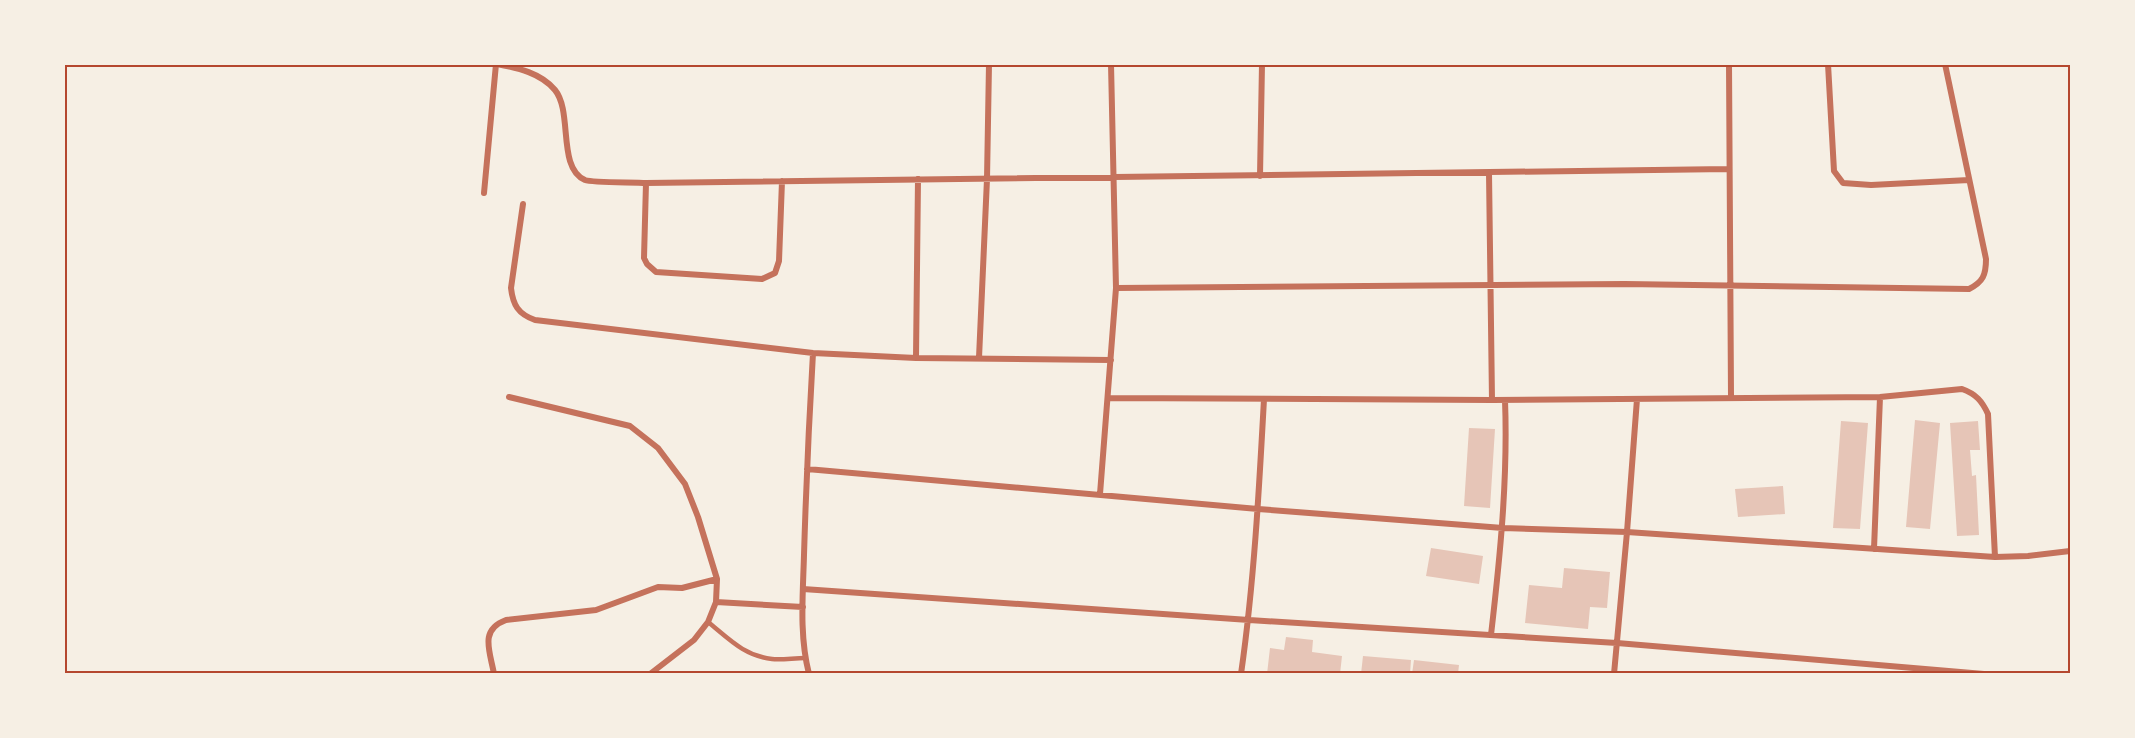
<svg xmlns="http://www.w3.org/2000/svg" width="2135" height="738" font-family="'IBM Plex Serif',serif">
  <rect width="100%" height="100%" fill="#f6efe4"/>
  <path fill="#e6c5b7" d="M1915 420 1940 423 1930 529 1906 527Z
    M1841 421 1868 423 1860 529 1833 528Z
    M1978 421 1980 450H1970L1972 476 1976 475 1979 535 1957 536 1950 423Z
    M1469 428 1495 429 1490 508 1464 506Z
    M1783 486 1785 514 1738 517 1735 489Z
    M1431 548 1483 556 1479 584 1426 576Z
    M1564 568 1610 572 1607 608 1590 607 1588 629 1525 623 1529 585 1562 588Z
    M1286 637 1313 640 1312 652 1342 656 1340 674H1267L1270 648 1284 650Z
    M1363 656 1411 660 1410 674H1361Z
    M1414 660 1459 665 1458 674H1412Z"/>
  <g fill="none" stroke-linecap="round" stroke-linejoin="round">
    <path stroke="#c5725c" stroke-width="4.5" d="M708 622C728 638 744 656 772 659 782 660 794 658 805 658"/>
    <path stroke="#c5725c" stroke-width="6" d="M497 64C518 68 541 73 555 90 573 112 557 168 585 180 593 183 634 182 646 183L1728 169
      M1729 64 1731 397
      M1828 64 1834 171 1843 183 1871 185 1969 180
      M1489 173 1492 400
      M1260 176 1262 64
      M646 183 644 258 647 264 656 272 762 279 775 273 779 261 782 181
      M484 193 496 64
      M523 204 511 288C513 305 518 314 535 320L813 353 916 358 1111 360
      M1116 288 1625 284 1969 289C1983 282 1986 275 1986 259L1945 64
      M916 358 918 179
      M979 358 987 179 989 64
      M509 397 630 426 658 448 685 484 698 517 717 579 716 602 708 622 694 640 650 674
      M1108 398 1492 400 1880 397 1962 389C1976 394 1982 401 1988 414L1995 557
      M807 469 1258 509 1503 528 1627 532 1995 557 2028 556 2070 551
      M1100 494 1116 288 1111 64
      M1874 549 1880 397
      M803 589 1249 620 1617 643 1984 674
      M716 602 803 607
      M1491 635C1500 557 1508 479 1505 400
      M494 674C490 651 479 630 506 620L596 610 658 587 682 588 717 579
      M809 674C799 635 803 594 804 555 806 488 809 421 813 353
      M1241 674C1254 583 1259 491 1264 399
      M1614 674 1627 532 1637 399"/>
  </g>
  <rect width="2135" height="738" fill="none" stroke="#f6efe4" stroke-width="132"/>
  <rect x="66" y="66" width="2003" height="606" fill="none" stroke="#b5482f" stroke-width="2"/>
</svg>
